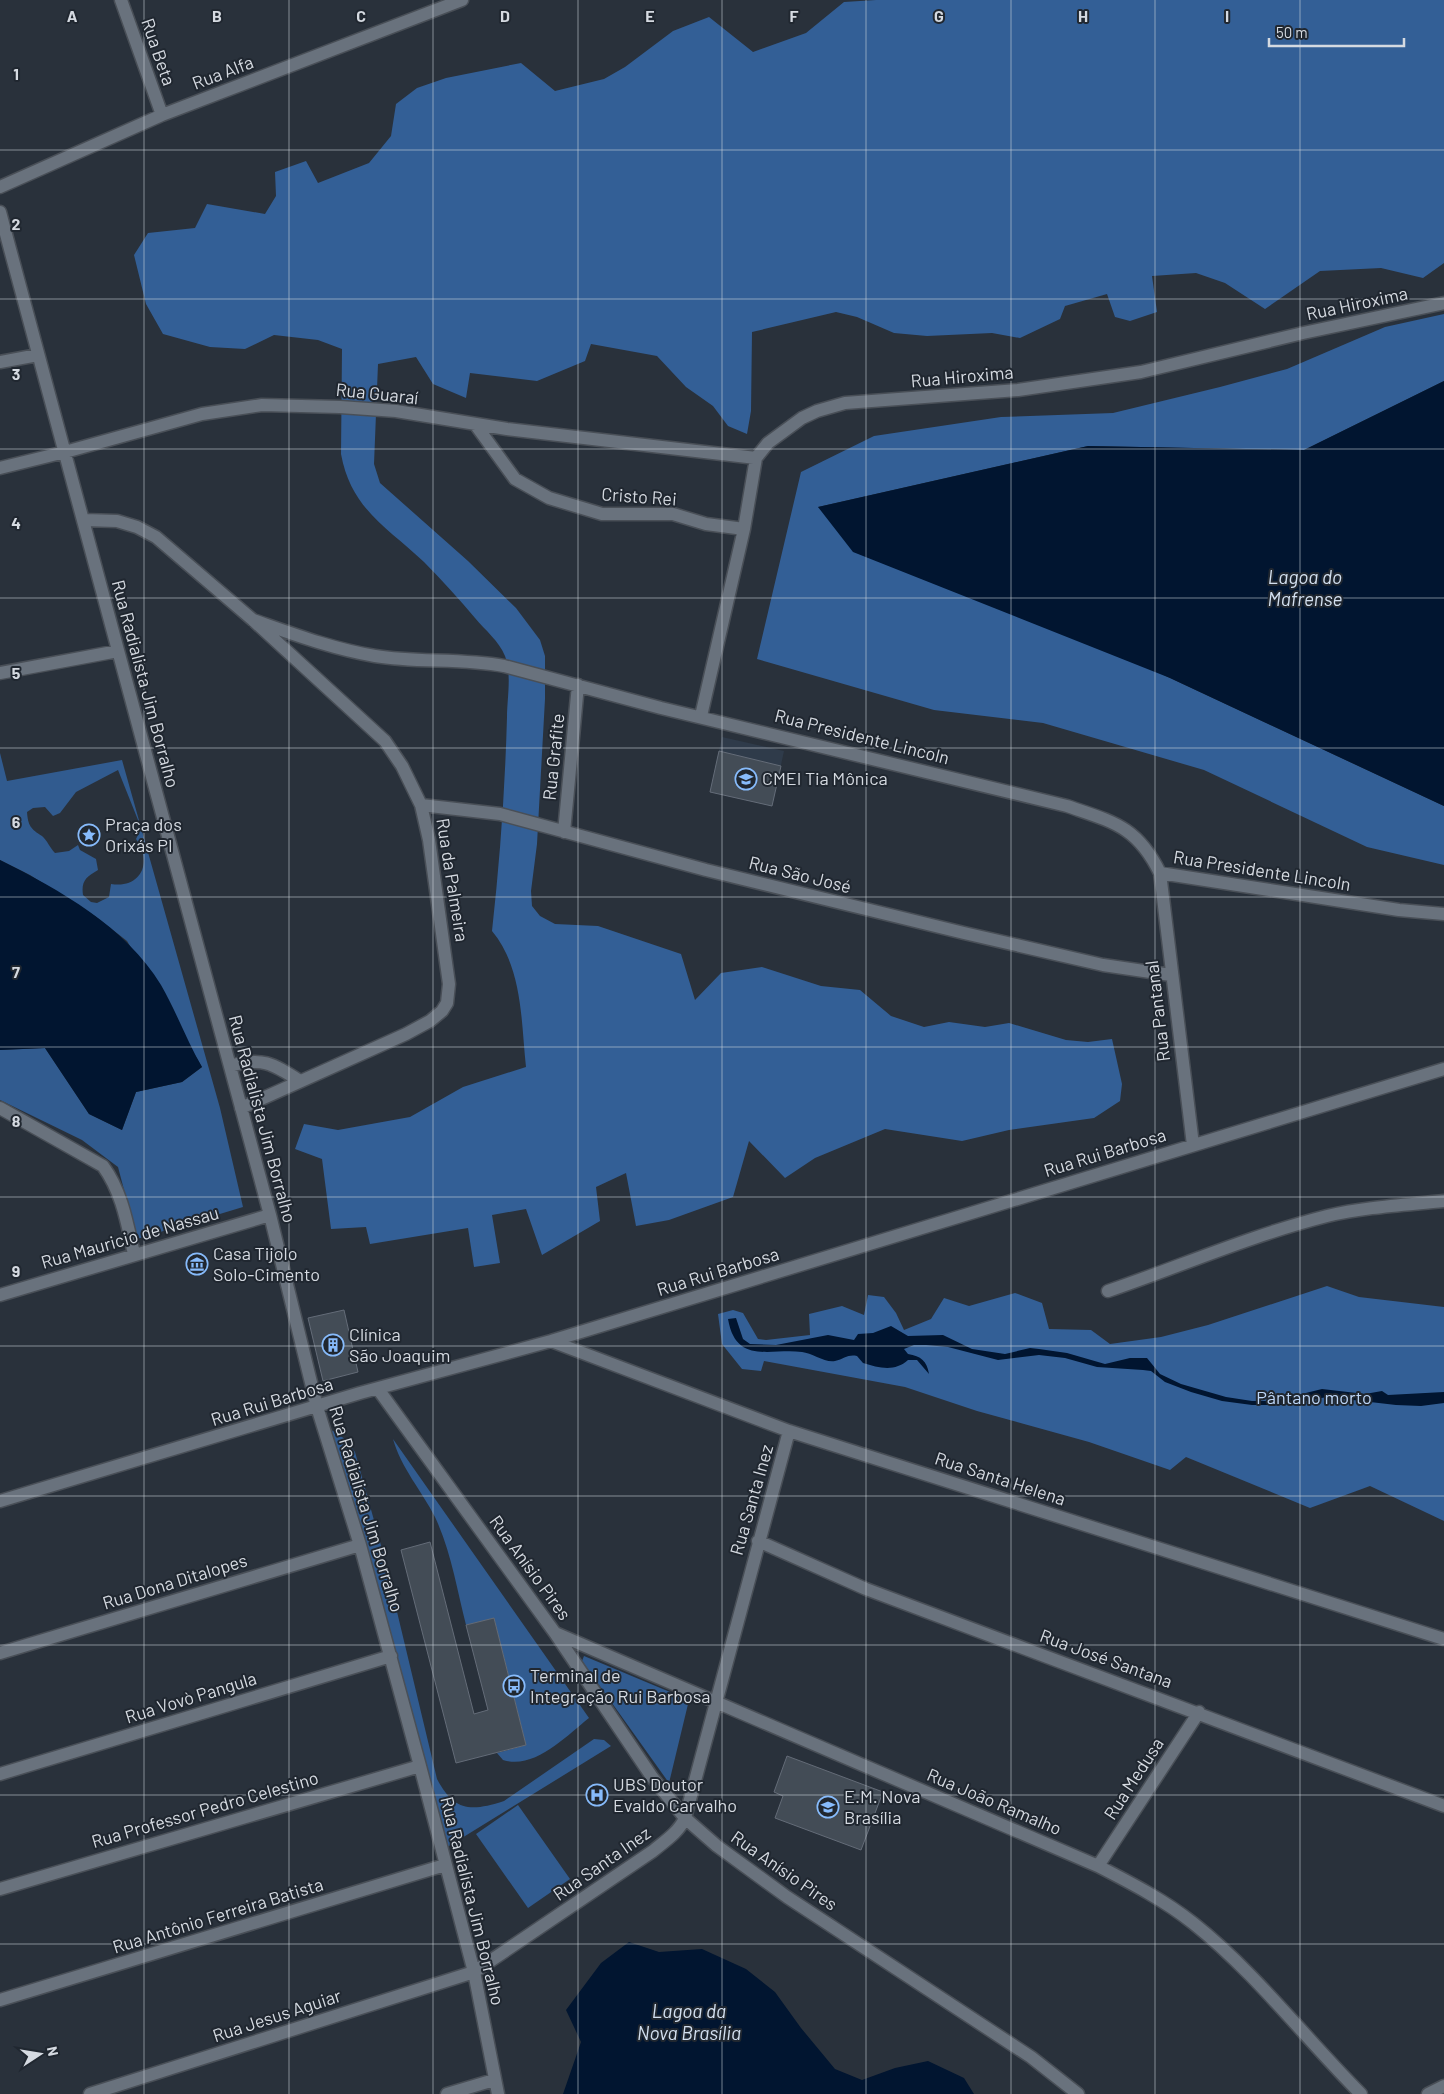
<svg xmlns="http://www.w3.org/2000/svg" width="1444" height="2094" font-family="Barlow,sans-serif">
  <rect width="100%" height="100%" fill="#29313b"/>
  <path fill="#2f3b4a" d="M722 737 784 751 772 806 710 792Z"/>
  <path fill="#315b8f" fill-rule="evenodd" d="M0 753 7 781 122 760 220 1108 243 1207 137 1239 118 1167 82 1140 0 1100V1050L45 1048 89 1114 122 1130 136 1092 182 1082 202 1067 127 941 95 916 30 875 0 860ZM118 770 140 825V831L136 839C153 862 141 889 111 884L109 897 97 903 91 902 83 895C81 881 86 877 98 870L96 859 80 850 78 845 69 851 55 853C50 848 47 840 42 836 31 829 28 826 27 812L33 808 45 807 53 816 60 813 76 792Z
    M324 1425 345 1439 355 1452 382 1549 437 1779C454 1811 470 1812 504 1801L594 1739 604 1740 611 1746 444 1849Z
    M393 1439 589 1718C566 1736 535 1770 503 1760L497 1753 526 1745 494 1618 466 1625C457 1590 451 1551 435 1517 422 1491 401 1468 393 1439Z
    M584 1656 689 1700 669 1783 582 1661Z
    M518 1805 570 1879 528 1908 476 1834Z"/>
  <path fill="#335f96" d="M876 0H1444V263L1423 278 1381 268 1320 271 1265 309 1225 283 1196 273 1152 276 1157 312 1130 321 1115 317 1107 294 1065 306 1060 319 1020 338 992 333 927 336 894 333 857 317 836 312 752 332 751 411 747 434 728 426 713 406 686 387 657 356 591 344 585 361 537 381 470 373 466 398 433 384 416 357 378 364 374 464 380 483 468 561 516 608 540 640 545 656V699L537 844 531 891 532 906 540 916 555 924 598 926 681 954 695 1000 721 973 762 967 821 986 860 990 891 1016 924 1027 949 1022 985 1027 1009 1023 1066 1040 1088 1042 1112 1039 1122 1084 1120 1101 1094 1118 1009 1130 962 1141 885 1129 815 1158 785 1178 749 1141 733 1197 669 1220 636 1226 626 1173 596 1187 600 1221 542 1255 526 1209 492 1215 500 1263 474 1267 468 1228 370 1244 366 1227 331 1229 322 1159 295 1149 304 1124 338 1130 410 1117 463 1087 526 1067C521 1022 523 968 492 931 500 860 505 789 507 717 507 699 512 673 505 656 499 641 485 630 475 618 459 599 442 580 424 562 387 527 351 509 341 454L342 349 318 340 274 335 245 349 210 347 163 334 146 304 134 255 148 233 195 228 207 204 265 214 276 196 275 172 306 161 318 183 369 163 391 136 396 104 417 88 446 78 521 63 555 91 604 79 625 67 673 31 709 17 753 52 806 33 844 2Z
    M1444 314V381L1304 450 1088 446 818 507 1170 678 1444 806V865L1367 847 1204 770 1043 723 934 710 757 659 801 472 874 436 1001 417 1113 413 1220 387 1287 369 1385 327Z
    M1327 1286 1359 1297 1444 1307V1521L1370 1486 1310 1508 1186 1457 1170 1470 1089 1442 977 1411 905 1387 764 1361 761 1371 742 1369 722 1344 718 1314 733 1310 743 1313 758 1339 766 1340 810 1335 809 1314 842 1306 864 1315 868 1295 884 1297 896 1313 904 1330 931 1319 944 1298 969 1306 1015 1293 1042 1303 1049 1329 1091 1330 1110 1344 1161 1337 1208 1325Z"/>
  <path fill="#011530" d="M1444 381V806L1170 678 853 552 818 507 1088 446 1304 450Z
    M0 860C60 890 126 927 161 985 176 1011 187 1041 202 1067L182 1082 136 1092 122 1130 89 1114 45 1048 0 1050Z
    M736 1318 743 1339 750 1344 776 1345 828 1335 854 1340 858 1334 873 1333 891 1326 908 1336 943 1335 972 1349 1005 1354 1030 1348 1039 1349 1067 1353 1105 1364 1130 1358H1147L1160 1374 1181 1384 1226 1397 1252 1401H1273L1322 1389 1365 1394 1382 1391 1388 1395 1444 1392V1403L1421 1406 1396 1405 1327 1397 1283 1405H1252L1222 1401 1191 1392 1165 1382 1151 1371 1143 1370 1097 1367 1065 1358 1039 1355 998 1360 948 1347 926 1345H914L904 1349 908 1354C921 1356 927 1361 929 1374L917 1360H908C895 1372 879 1368 863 1363L857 1356C848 1354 844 1359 835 1361 825 1363 812 1353 802 1352 770 1348 736 1365 728 1319Z
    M629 1942 659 1952 702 1949 746 1969 775 1992 801 2028 835 2069 862 2080 895 2068 928 2061 964 2078 974 2094H563L581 2042 566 2010 601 1963Z"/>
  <path fill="#434c56" stroke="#646c78" d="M719 751 781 766 772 806 710 792Z
    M344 1310 358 1372 323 1381 308 1318Z
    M430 1542 474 1714 488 1710 466 1625 494 1618 526 1745 456 1763 401 1550Z
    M787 1756 883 1792 861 1850 775 1818 783 1796 774 1792Z"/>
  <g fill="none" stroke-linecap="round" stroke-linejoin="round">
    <g stroke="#494f57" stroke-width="15">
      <path id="minor" d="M121 0 162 115
        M0 187 162 115 462 0
        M0 212 270 1215 317 1407 360 1545 420 1766 474 1972 498 2094
        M0 362 38 355
        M475 424 515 479 549 498 602 514H673L706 524 744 529
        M0 468 65 452 202 414 262 405 340 407 396 411 507 429 756 458
        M84 520 117 521 137 527 156 537 253 620 385 741 402 766 421 805 429 840 449 984 447 1003 442 1011 430 1021 406 1034 241 1108
        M253 620C293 634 333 649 375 656 417 663 461 658 504 666L661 708 1067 806C1113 822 1137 826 1160 873L1193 1145
        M0 673 118 651
        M701 716 744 529 756 458 768 443 802 418 817 411 845 403 1018 390 1141 372 1303 333 1444 303
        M421 805 500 814 706 870 964 933 1103 965 1171 975
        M564 832 578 685
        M1160 873 1399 910 1444 914
        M230 1066C262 1057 272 1063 300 1081
        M0 1108 103 1166C122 1192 127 1223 134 1254
        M1108 1291C1181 1266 1252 1235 1327 1216 1365 1207 1405 1205 1444 1201
        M0 1295 270 1215
        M551 1341 789 1431 1444 1639
        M378 1389 555 1633 652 1777 685 1818 717 1846 787 1897 1031 2057 1078 2094
        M0 1501 360 1393 551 1341 1444 1069
        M758 1541 866 1589 1444 1806
        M555 1633 1098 1866C1131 1883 1164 1900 1193 1923 1255 1972 1305 2038 1361 2094
        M0 1653 360 1545
        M0 1774 391 1656
        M1098 1866 1199 1712
        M0 1889 420 1766
        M0 2000 445 1865
        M90 2094 474 1972 653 1851C665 1841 679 1832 685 1818L789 1431
        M447 2094 494 2080
        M1428 2094 1444 2086"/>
    </g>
    <use href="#minor" stroke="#69727d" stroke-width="12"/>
  </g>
  <path fill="none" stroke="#d5dae1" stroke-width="1" stroke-opacity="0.55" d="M144 0V2094M289 0V2094M433 0V2094M578 0V2094M722 0V2094M866 0V2094M1011 0V2094M1155 0V2094M1300 0V2094M0 150H1444M0 299H1444M0 449H1444M0 598H1444M0 748H1444M0 897H1444M0 1047H1444M0 1197H1444M0 1346H1444M0 1496H1444M0 1645H1444M0 1795H1444M0 1944H1444"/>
  <defs>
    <g id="school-ring" transform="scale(1.125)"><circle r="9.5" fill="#202730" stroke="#87bbfb" stroke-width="1.5"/><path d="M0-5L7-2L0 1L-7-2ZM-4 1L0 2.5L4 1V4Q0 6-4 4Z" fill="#87bbfb"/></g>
    <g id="sight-ring" transform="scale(1.125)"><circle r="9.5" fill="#202730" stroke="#87bbfb" stroke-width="1.5"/><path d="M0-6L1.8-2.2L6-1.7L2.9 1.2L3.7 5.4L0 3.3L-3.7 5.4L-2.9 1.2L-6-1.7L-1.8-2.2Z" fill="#87bbfb"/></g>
    <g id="museum-ring" transform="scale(1.125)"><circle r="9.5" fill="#202730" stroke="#87bbfb" stroke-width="1.5"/><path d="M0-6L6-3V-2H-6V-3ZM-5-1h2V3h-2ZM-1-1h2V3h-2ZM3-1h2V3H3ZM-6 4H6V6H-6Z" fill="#87bbfb"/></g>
    <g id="building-ring" transform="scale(1.125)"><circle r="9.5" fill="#202730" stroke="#87bbfb" stroke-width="1.5"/><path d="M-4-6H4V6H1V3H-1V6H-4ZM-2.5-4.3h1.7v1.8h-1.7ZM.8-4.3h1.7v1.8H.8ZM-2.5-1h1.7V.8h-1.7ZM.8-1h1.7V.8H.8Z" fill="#87bbfb"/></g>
    <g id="bus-ring" transform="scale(1.125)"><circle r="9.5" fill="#202730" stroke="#87bbfb" stroke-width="1.5"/><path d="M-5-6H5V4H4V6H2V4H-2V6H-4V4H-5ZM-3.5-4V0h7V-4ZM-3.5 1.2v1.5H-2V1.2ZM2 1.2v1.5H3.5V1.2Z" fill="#87bbfb"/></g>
    <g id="hospital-ring" transform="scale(1.125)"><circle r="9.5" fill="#202730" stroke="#87bbfb" stroke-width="1.5"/><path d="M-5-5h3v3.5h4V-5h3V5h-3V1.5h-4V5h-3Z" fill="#87bbfb"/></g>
  </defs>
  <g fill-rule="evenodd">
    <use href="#school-ring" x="746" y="779"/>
    <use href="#sight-ring" x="89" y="835"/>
    <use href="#museum-ring" x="197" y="1264"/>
    <use href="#building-ring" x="333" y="1345"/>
    <use href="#bus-ring" x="514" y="1686"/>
    <use href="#hospital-ring" x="597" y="1795"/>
    <use href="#school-ring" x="828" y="1807"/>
  </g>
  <g text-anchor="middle" stroke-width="4" stroke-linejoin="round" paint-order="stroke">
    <g font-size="18" fill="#d5dae1" stroke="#202730">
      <text transform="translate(158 52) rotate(71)" y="6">Rua Beta</text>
      <text transform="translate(223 73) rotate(-21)" y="6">Rua Alfa</text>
      <text transform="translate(1357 304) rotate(-12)" y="6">Rua Hiroxima</text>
      <text transform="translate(962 377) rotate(-5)" y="6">Rua Hiroxima</text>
      <text transform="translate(377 394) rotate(6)" y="6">Rua Guaraí</text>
      <text transform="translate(639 497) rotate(4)" y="6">Cristo Rei</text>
      <text transform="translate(145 684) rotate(75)" y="6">Rua Radialista Jim Borralho</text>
      <text transform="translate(862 737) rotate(14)" y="6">Rua Presidente Lincoln</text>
      <text transform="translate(554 757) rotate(-84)" y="6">Rua Grafite</text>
      <text transform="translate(1262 871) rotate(9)" y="6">Rua Presidente Lincoln</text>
      <text transform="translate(800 875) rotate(14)" y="6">Rua São José</text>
      <text transform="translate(452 880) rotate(81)" y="6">Rua da Palmeira</text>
      <text transform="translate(1158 1011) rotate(-97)" y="6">Rua Pantanal</text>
      <text transform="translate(262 1119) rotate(75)" y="6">Rua Radialista Jim Borralho</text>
      <text transform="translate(1105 1153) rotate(-17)" y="6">Rua Rui Barbosa</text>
      <text transform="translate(130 1238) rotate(-16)" y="6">Rua Mauricio de Nassau</text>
      <text transform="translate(718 1272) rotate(-17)" y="6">Rua Rui Barbosa</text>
      <text transform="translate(272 1402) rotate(-17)" y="6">Rua Rui Barbosa</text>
      <text transform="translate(1000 1479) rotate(18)" y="6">Rua Santa Helena</text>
      <text transform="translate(752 1500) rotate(-74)" y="6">Rua Santa Inez</text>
      <text transform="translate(366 1509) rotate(73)" y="6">Rua Radialista Jim Borralho</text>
      <text transform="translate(530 1568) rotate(54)" y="6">Rua Anísio Pires</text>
      <text transform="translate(175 1582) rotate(-17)" y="6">Rua Dona Ditalopes</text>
      <text transform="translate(1106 1659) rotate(20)" y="6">Rua José Santana</text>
      <text transform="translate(191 1698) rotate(-17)" y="6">Rua Vovò Pangula</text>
      <text transform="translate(1134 1779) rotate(-57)" y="6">Rua Medusa</text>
      <text transform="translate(994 1802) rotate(23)" y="6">Rua João Ramalho</text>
      <text transform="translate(205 1810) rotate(-16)" y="6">Rua Professor Pedro Celestino</text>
      <text transform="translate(602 1864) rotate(-35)" y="6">Rua Santa Inez</text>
      <text transform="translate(784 1871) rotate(35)" y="6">Rua Anísio Pires</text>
      <text transform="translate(472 1901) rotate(76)" y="6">Rua Radialista Jim Borralho</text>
      <text transform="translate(218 1916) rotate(-17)" y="6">Rua Antônio Ferreira Batista</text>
      <text transform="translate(277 2016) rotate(-18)" y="6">Rua Jesus Aguiar</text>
    </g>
    <g font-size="18" fill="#d5dae1" stroke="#202730" text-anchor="start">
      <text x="762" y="785">CMEI Tia Mônica</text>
      <text x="105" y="831">Praça dos<tspan x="105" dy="21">Orixás PI</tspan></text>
      <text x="213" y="1260">Casa Tijolo<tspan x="213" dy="21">Solo-Cimento</tspan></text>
      <text x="349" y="1341">Clínica<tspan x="349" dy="21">São Joaquim</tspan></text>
      <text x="530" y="1682">Terminal de<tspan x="530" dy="21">Integração Rui Barbosa</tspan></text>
      <text x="613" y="1791">UBS Doutor<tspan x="613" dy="21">Evaldo Carvalho</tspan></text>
      <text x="844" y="1803">E.M. Nova<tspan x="844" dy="21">Brasília</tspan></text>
    </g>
    <g font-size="18" fill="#bdd6f7" stroke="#202730">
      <text x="1314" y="1404">Pântano morto</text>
    </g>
    <g font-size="19" font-style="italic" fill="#d3e0f0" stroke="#202730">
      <text x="1305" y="584">Lagoa do<tspan x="1305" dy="22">Mafrense</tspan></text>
      <text x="689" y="2018">Lagoa da<tspan x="689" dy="22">Nova Brasília</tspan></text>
    </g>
  </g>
  <g font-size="16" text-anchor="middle" font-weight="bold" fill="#d5dae1" stroke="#202730" stroke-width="4" stroke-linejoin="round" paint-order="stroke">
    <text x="72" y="22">A</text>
    <text x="217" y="22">B</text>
    <text x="361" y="22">C</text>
    <text x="505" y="22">D</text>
    <text x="650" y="22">E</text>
    <text x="794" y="22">F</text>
    <text x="939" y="22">G</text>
    <text x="1083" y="22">H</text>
    <text x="1227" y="22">I</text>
    <text x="16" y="80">1</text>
    <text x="16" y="230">2</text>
    <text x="16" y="380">3</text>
    <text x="16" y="529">4</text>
    <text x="16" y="679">5</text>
    <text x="16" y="828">6</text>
    <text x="16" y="978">7</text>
    <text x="16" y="1127">8</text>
    <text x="16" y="1277">9</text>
  </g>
  <g transform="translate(40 2054) rotate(78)" stroke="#202730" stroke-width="4" paint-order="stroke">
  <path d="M0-4L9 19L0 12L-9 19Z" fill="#d5dae1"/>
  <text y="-8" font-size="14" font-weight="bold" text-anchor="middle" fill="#d5dae1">N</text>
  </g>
  <path d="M1269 38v8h135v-8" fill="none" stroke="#d5dae1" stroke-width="2.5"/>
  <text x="1276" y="38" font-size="15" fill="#d5dae1" stroke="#202730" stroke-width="4" paint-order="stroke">50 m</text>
</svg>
